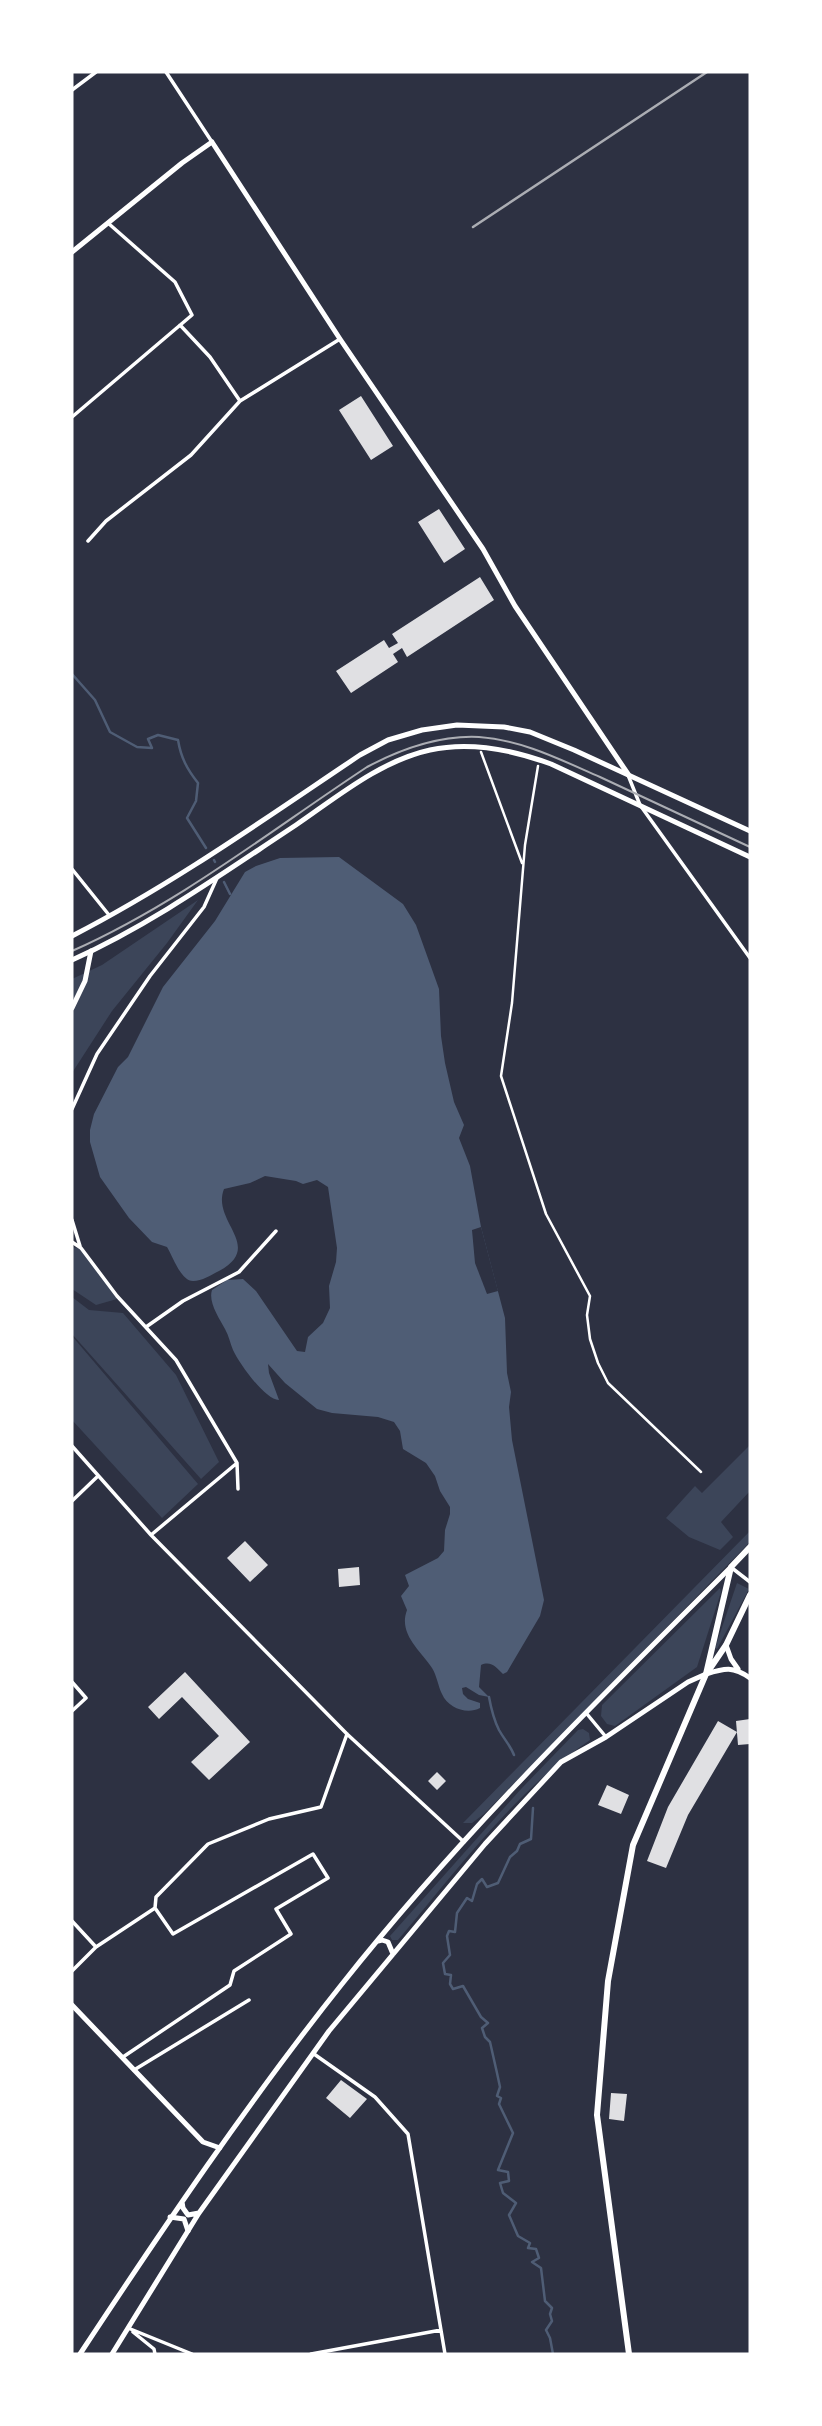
<svg xmlns="http://www.w3.org/2000/svg" width="822" height="2426" font-family="Overpass,sans-serif">
  <rect width="100%" height="100%" fill="#2d3142"/>
  <path fill="#3c4559" d="M198 900 167 943 112 1011 72 1073V979L102 965Z
    M72 1247 82 1249 117 1299 96 1305 72 1289Z
    M72 1297 89 1310 123 1313 176 1375 219 1462 201 1479 72 1334Z
    M72 1336 198 1484 162 1518 72 1420Z
    M750 1445V1491L721 1522 733 1537 720 1550 689 1537 666 1518 695 1486 702 1493Z
    M750 1531V1542L484 1814 472 1823H463Z
    M737 1583 749 1589 717 1649 715 1648Z
    M720 1588 721 1592 697 1667 615 1726 607 1724 601 1716 602 1705Z
    M583 1729 589 1733 590 1740C514 1792 457 1870 398 1940H392L390 1936 521 1789 578 1730Z"/>
  <path fill="#4f5d75" d="M339 857 403 904 416 925 439 989 441 1036 445 1063 454 1102 464 1125 459 1138 470 1166 481 1227 505 1318 507 1373 511 1392 509 1407 512 1440 544 1600 540 1616 507 1672 503 1674C497 1668 491 1660 481 1665L479 1687 489 1697 479 1695 466 1687 462 1688 463 1694 468 1699 480 1703V1708C467 1715 448 1708 442 1694 438 1686 437 1676 432 1668 420 1650 398 1634 407 1610L401 1596 409 1586 405 1575 438 1558 444 1551 445 1530 450 1514V1507L440 1491 435 1476 426 1463 403 1449 400 1431 394 1422 378 1417 332 1413 317 1409 285 1383 268 1364 269 1373 279 1400C265 1400 239 1363 233 1350 230 1343 229 1336 225 1329 219 1318 208 1302 212 1290L227 1280 243 1279 256 1291 297 1351 305 1352 308 1337 323 1323 330 1308 329 1286 336 1262 337 1248 328 1187 317 1180 303 1184 296 1181 265 1176 250 1183 224 1189C211 1222 265 1246 219 1271 211 1275 202 1281 193 1281 181 1281 173 1257 167 1247L152 1242 129 1218 100 1177 90 1142V1130L94 1114 118 1067 128 1057 163 987 215 921 245 872 256 866 280 858Z"/>
  <path fill="#2d3142" d="M481 1227 498 1291 487 1294 475 1263 472 1230Z"/>
  <g fill="none" stroke-linecap="round" stroke-linejoin="round">
    <path stroke="#4f5d75" stroke-width="2.5" d="M72 674 95 700 110 732 137 747 152 748 148 739 158 735 178 740C181 758 187 769 198 783L196 801 187 818 206 848
      M214 860 215 862
      M224 882 230 894
      M489 1697C491 1708 494 1720 499 1730 504 1739 510 1745 514 1755
      M533 1808 531 1839 520 1844 517 1851 510 1857 498 1883 487 1887 482 1879 477 1884 472 1901 467 1898 457 1913 455 1932 449 1931 447 1936 450 1955 443 1963 445 1974 451 1975 450 1984 453 1989 463 1986 481 2017 488 2023 482 2028 485 2037 490 2042 497 2073 500 2087 497 2096 501 2098 499 2104 513 2133 498 2170 508 2172 509 2181 500 2183 503 2193 516 2203 509 2215 518 2236 530 2243 528 2248 536 2249 539 2258 532 2262 541 2268 545 2301 552 2308 550 2314 552 2321 546 2330 550 2338 553 2354"/>
  </g>
  <path fill="#e0e0e3" d="M361 396 393 446 371 460 339 410Z
    M439 509 465 549 444 563 418 522Z
    M480 577 494 600 407 657 402 648 393 654 398 662 351 693 336 671 384 640 389 648 398 643 392 634Z
    M245 1541 268 1565 250 1582 227 1558Z
    M359 1567 360 1585 339 1587 338 1569Z
    M185 1672 250 1742 209 1780 191 1762 219 1736 182 1697 159 1719 148 1707Z
    M750 1719V1744L738 1745 736 1721Z
    M718 1721 737 1732 688 1815 666 1868 647 1861 668 1807Z
    M437 1772 446 1781 437 1790 428 1781Z
    M607 1785 629 1795 621 1814 598 1805Z
    M341 2080 367 2099 350 2118 326 2098Z
    M611 2093 627 2094 624 2121 609 2119Z"/>
  <g fill="none" stroke-linecap="round" stroke-linejoin="round">
    <path stroke="#fff" stroke-width="2.5" d="M481 752 522 863
      M538 766 525 845 512 1003 501 1076 546 1214 590 1296 587 1315 590 1339 598 1363 608 1383 701 1472"/>
    <path stroke="#fff" stroke-width="3.5" d="M166 72 212 142
      M72 90 96 72
      M180 325 210 357 240 401
      M72 417 192 315 175 282 108 223
      M88 541 106 521 191 455 240 401 340 339
      M628 775 640 805 750 958
      M72 869 109 915
      M72 1109 97 1054 150 976 204 907 217 878
      M72 1220 80 1246
      M72 1242 81 1248 117 1296 176 1360 237 1463 238 1489
      M146 1327 183 1301 239 1272 276 1231
      M72 1446 151 1535 347 1734 464 1842
      M72 1501 98 1476
      M151 1535 237 1463
      M732 1568 750 1582
      M72 1682 86 1698 72 1711
      M587 1714 606 1737
      M72 1921 96 1947
      M72 1971 96 1947 155 1908 156 1897 208 1844 269 1819 321 1807 347 1734
      M314 2054 375 2097 408 2134 445 2354
      M123 2057 230 1985 234 1971 291 1934 276 1909 328 1878 313 1854 173 1934 155 1908
      M134 2070 249 2000
      M128 2328 192 2354
      M133 2332 154 2349 155 2354
      M311 2354 441 2330"/>
    <path stroke="#fff" stroke-width="5" d="M72 252 182 163 212 142 340 339 483 549 515 606 628 774
      M72 1008 85 981 91 951
      M726 1645 731 1659 738 1669
      M706 1674C725 1668 733 1666 750 1678
      M170 2217 184 2219 188 2231"/>
    <path stroke="#fff" stroke-width="5" d="M72 936C173 884 266 818 360 755L388 740 422 730 457 725 504 727 530 732 574 750 750 831
      M72 960C152 924 223 873 296 825 337 797 380 761 430 750 470 741 513 750 551 764L750 857
      M378 1941 382 1940 388 1942 393 1954
      M72 2005 203 2142 220 2148
      M182 2202 183 2208 188 2215 199 2213
      M80 2354C163 2228 248 2102 342 1984 460 1835 597 1701 731 1567
      M112 2354 199 2213 329 2031 485 1844 561 1762 606 1737 688 1682 706 1674"/>
    <path stroke="#fff" stroke-width="6" d="M709 1670 726 1645 750 1595
      M629 2354 597 2115 608 1981 633 1845 706 1674 731 1567 750 1547"/>
    <path stroke="#abadb3" stroke-width="2" d="M72 951C178 904 270 831 367 767 401 749 440 735 479 737 522 740 561 760 600 777 650 800 700 824 750 847"/>
    <path stroke="#abadb3" stroke-width="2.5" d="M473 227 707 72"/>
  </g>
  <rect width="822" height="2426" fill="none" stroke="#ffffff" stroke-width="147"/>
</svg>
